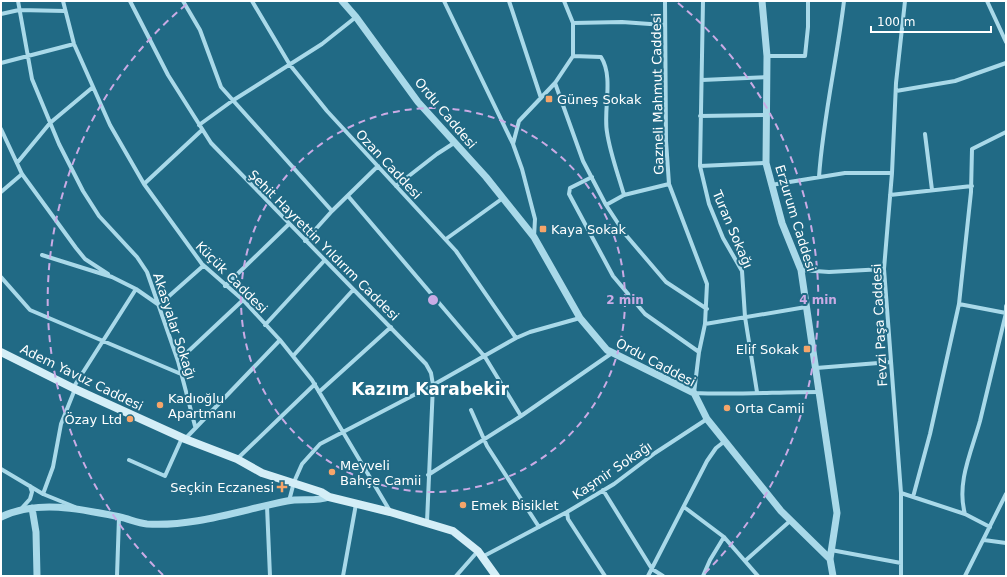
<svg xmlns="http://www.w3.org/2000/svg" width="1007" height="577" font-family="'DejaVu Sans',sans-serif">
  <rect width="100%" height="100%" fill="#216a85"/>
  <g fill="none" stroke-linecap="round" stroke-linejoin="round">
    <path stroke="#a9d9e9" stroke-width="4" d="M18 1 32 79 59 144 83 191 99 216 137 257 147 272 178 361 195 426
      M63 1 74 44 110 125 144 184 202 264 243 300 280 340 312 380 390 511
      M130 1 168 75 211 143 426 364 431 373 433 385 427 522
      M183 1 200 30 221 87 332 211
      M252 1 290 65 327 111 456 251 516 338
      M444 1 513 144
      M509 1 541 98
      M665 1 666 141 669 184 707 284 705 324 699 352 694 393C736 395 777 392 819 392
      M703 1 700 166 709 204 723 238 742 271 745 317 757 392
      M987 1 1006 42
      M1 14 19 10 65 11
      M573 23 622 22 664 25
      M573 56 601 57C614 77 603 110 607 132 610 153 618 174 624 195
      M767 56H805L808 27V1
      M1 63 74 44
      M702 80 767 77
      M555 83 583 161 606 205 625 234 666 282 707 309
      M896 91 955 81 1006 63
      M700 116 765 115
      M199 125 232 101 322 44 356 17
      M1 129 22 174 76 248 85 259 108 274
      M925 134 932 190
      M17 163 50 123 93 87
      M700 166 766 163
      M592 177 570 188 569 194 613 276 645 314 699 352
      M819 177C823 118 837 60 844 1
      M144 184 202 130
      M771 185 845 173H892
      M396 186 437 154 454 143
      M1 192 22 174
      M890 195 972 186
      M348 196 485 357 521 416
      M606 205 624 195 669 184
      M534 237 535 219 522 169 513 144 519 121 555 83 573 56V23L564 1
      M446 239 503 198
      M305 241 332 211 378 166
      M42 255 112 277 136 289 159 305 203 266
      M801 270 829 272 884 269
      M1 277 30 310 181 374
      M225 286 288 225
      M959 304 1006 313
      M705 324 806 307
      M265 325 324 261
      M293 356 353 290
      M178 361 243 300
      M816 368 891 362
      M73 388 136 289
      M319 392 391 327
      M471 410 487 446 539 527
      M185 439 280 340
      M237 459 315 384
      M129 460 165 476 182 438
      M1 469 43 494 75 507
      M428 475 521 416 612 353
      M603 490 652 569 663 576
      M901 493 965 514 990 527
      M43 494 53 467 61 424 75 389
      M913 497 930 434 959 304 971 192 972 149 1006 132
      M289 501 294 482 302 464 320 444 433 385 516 338 530 332 580 318
      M267 506 270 576
      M684 507 724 537 758 576
      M21 509 30 499 32 492 30 486
      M567 512 568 519 605 576
      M965 514C956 483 972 450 980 421 989 385 997 349 1006 313V306
      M984 540 1006 543
      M831 550 901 563
      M482 557 567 512 614 484 655 453 707 419
      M745 561 790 521
      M117 576 119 517
      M343 576 356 504
      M456 576 478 551
      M648 576 707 461 716 448 725 441
      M703 576 710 560 724 537
      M901 576V493L884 269 892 173 896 83 905 1
      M965 576 1006 494"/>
    <path stroke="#a9d9e9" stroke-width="7" d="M342 1 356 17 418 102 486 177 534 237 580 318 607 350 694 393 707 419 781 511 830 559
      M762 1 767 56 766 163 782 223 801 270 837 513 830 559 833 576
      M32 508 36 532 37 576
      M1 517C37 499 82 509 120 517 129 519 138 523 147 524 194 527 241 510 287 501 301 498 315 502 329 497"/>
    <path stroke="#d4eef7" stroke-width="8" d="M1 352 75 389 185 439 237 459 262 473 321 492 329 497 390 512 453 531 478 551 496 576"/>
  </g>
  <g fill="none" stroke="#caabe5" stroke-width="2" stroke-dasharray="7 5">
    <circle cx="433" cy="300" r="192"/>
    <path d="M163 575A385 385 0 0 1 188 3M678 3A385 385 0 0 1 703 575"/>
  </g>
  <g fill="#f6a56a" stroke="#216a85" stroke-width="1.5">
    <rect x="545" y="95" width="8" height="8" rx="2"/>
    <rect x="539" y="225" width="8" height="8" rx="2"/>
    <rect x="803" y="345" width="8" height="8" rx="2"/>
    <circle cx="160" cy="405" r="4"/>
    <circle cx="727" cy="408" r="4"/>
    <circle cx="130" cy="419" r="4"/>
    <circle cx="332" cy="472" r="4"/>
    <path d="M280 481h4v4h4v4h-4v4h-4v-4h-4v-4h4z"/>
    <circle cx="463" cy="505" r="4"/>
  </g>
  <g text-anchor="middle" stroke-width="4" stroke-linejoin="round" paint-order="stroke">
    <g font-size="13" fill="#fff" stroke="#216a85">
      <text transform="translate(657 94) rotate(-91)" y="5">Gazneli Mahmut Caddesi</text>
      <text transform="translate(446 113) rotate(50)" y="5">Ordu Caddesi</text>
      <text transform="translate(389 164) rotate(47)" y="5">Ozan Caddesi</text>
      <text transform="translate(796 218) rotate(73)" y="5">Erzurum Caddesi</text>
      <text transform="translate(733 229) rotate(67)" y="5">Turan Sokağı</text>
      <text transform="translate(324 245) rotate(45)" y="5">Şehit Hayrettin Yıldırım Caddesi</text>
      <text transform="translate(232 277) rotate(45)" y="5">Küçük Caddesi</text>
      <text transform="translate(879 325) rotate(-93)" y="5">Fevzi Paşa Caddesi</text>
      <text transform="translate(175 326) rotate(72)" y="5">Akasyalar Sokağı</text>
      <text transform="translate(656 362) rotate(28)" y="5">Ordu Caddesi</text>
      <text transform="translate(82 377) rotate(26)" y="5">Adem Yavuz Caddesi</text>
      <text transform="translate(612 470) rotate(-34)" y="5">Kaşmir Sokağı</text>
    </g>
    <g font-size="13" fill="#fff" stroke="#216a85" text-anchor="start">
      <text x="557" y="104">Güneş Sokak</text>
      <text x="551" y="234">Kaya Sokak</text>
      <text x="799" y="354" text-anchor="end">Elif Sokak</text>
      <text x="168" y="403">Kadıoğlu<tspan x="168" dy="15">Apartmanı</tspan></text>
      <text x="735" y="413">Orta Camii</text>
      <text x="122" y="424" text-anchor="end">Özay Ltd</text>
      <text x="340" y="470">Meyveli<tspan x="340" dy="15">Bahçe Camii</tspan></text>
      <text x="274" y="492" text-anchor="end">Seçkin Eczanesi</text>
      <text x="471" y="510">Emek Bisiklet</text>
    </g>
    <g font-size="17" font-weight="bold" fill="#fff" stroke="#216a85">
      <text x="430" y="395">Kazım Karabekir</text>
    </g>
  </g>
  <circle cx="433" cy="300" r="6" fill="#caabe5" stroke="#216a85" stroke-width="2"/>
  <g font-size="12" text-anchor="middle" font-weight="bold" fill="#caabe5" stroke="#216a85" stroke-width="4" stroke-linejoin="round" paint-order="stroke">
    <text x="625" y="304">2 min</text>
    <text x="818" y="304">4 min</text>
  </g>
  <rect width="1007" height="577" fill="none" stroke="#ffffff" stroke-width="4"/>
  <path d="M871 26v6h120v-6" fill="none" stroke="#ffffff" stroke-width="2"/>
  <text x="877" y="26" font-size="12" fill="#ffffff" stroke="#216a85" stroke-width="3" paint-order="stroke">100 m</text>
</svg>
